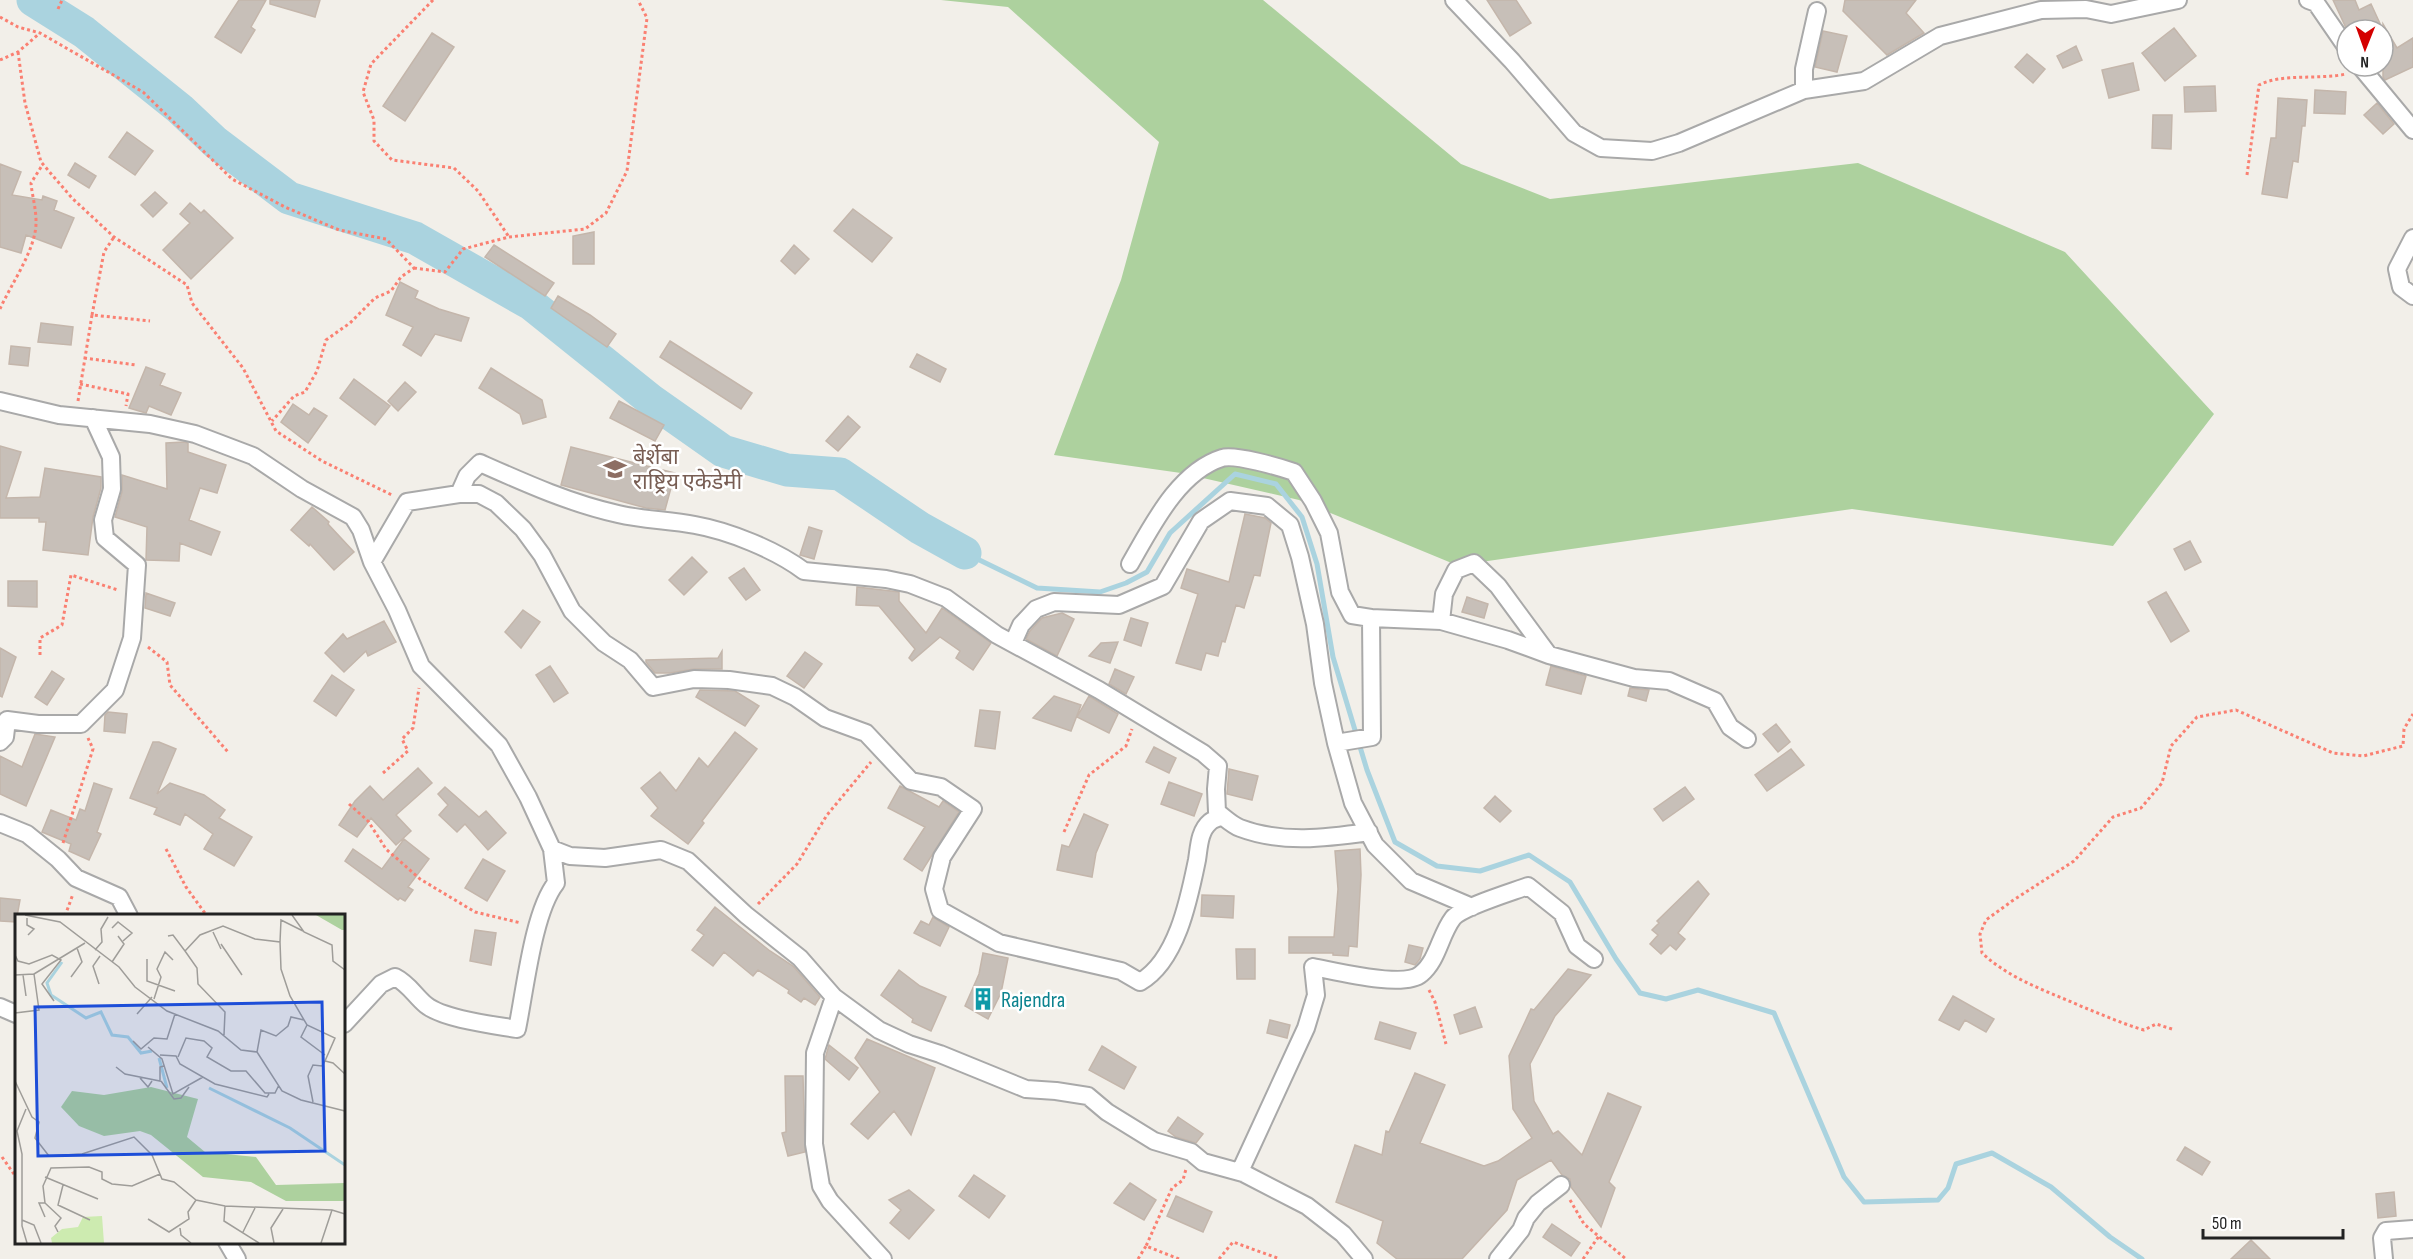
<svg xmlns="http://www.w3.org/2000/svg" width="2413" height="1259" font-family="'Sofia Sans Condensed','Noto Sans Devanagari',sans-serif">
  <rect width="100%" height="100%" fill="#f2efe9"/>
  <path fill="#add19e" d="M941 0H1263L1461 164 1550 199 1858 163 2065 252 2214 414 2113 546 1852 509 1474 563 1454 564 1299 500 1181 473 1054 455 1121 280 1159 142 1008 7Z"/>
  <g fill="none" stroke-linecap="round" stroke-linejoin="round">
    <path stroke="#aad3df" stroke-width="5" d="M965 553 1037 588 1100 592 1126 583 1147 572 1170 533 1235 474 1276 484 1302 517 1317 564 1333 657 1367 770 1395 842 1437 866 1480 871 1529 855 1570 882 1616 959 1640 993 1666 999 1698 990 1774 1013 1844 1177 1864 1202 1938 1200 1948 1188 1956 1164 1992 1153 2051 1187 2110 1237 2142 1259"/>
    <path stroke="#aad3df" stroke-width="33" d="M33 0 84 32 180 109 215 142 289 198 415 238 531 304 652 401 723 451 787 470 840 474 920 528 965 553"/>
  </g>
  <path fill="#c7bfb8" stroke="#c4b6ab" stroke-width="1.5" d="M239 0H266L251 27 255 30 241 53 215 37Z
    M270 0H320L315 17 270 4Z
    M1487 0H1516L1531 23 1510 36Z
    M1845 0H1916L1906 13 1924 33 1887 55 1843 11Z
    M2333 0H2355L2359 10 2371 4 2383 30V24L2397 48 2413 38V67L2385 80 2383 77V30H2347Z
    M2174 28 2196 56 2165 81 2142 53Z
    M1823 31 1847 36 1837 72 1815 67Z
    M432 33 454 47 405 121 383 106Z
    M2076 46 2082 60 2063 68 2057 56Z
    M2027 54 2045 69 2033 83 2015 67Z
    M2133 63 2139 90 2109 98 2102 70Z
    M2215 86 2216 111 2185 112 2184 87Z
    M2315 90 2346 92 2345 114 2314 113Z
    M2278 98 2307 100 2305 126H2302L2298 162 2293 161 2287 198 2262 194 2271 138H2276Z
    M2377 103 2394 124 2383 134 2364 115Z
    M2153 115H2172L2171 149 2152 148Z
    M127 132 153 151 135 175 109 157Z
    M75 163 96 176 89 188 68 175Z
    M0 164 21 172 12 195 42 200 43 196 57 201 54 210 74 218 61 248 26 235 21 253 0 247Z
    M155 192 167 203 153 217 141 205Z
    M190 203 201 213 204 210 233 238 191 279 163 250 190 223 180 214Z
    M853 209 892 238 872 262 834 231Z
    M594 232V264H573V236Z
    M494 245 554 283 545 296 485 257Z
    M794 245 809 259 795 274 781 261Z
    M400 282 418 291 415 298 439 309 469 318 461 341 435 334 421 356 403 345 413 327 386 315Z
    M558 296 590 315 616 334 607 347 551 308Z
    M41 323 73 327 71 345 38 342Z
    M670 341 752 393 741 409 660 357Z
    M11 346 30 348 28 366 9 364Z
    M917 354 946 369 940 382 910 367Z
    M146 367 165 374 160 385 181 393 171 415 149 406 146 413 129 408Z
    M491 368 542 400 546 417 523 424 520 414 479 388Z
    M354 379 390 406 375 425 340 398Z
    M405 382 416 392 398 411 388 401Z
    M619 401 664 425 655 441 610 418Z
    M293 404 309 415 314 408 327 416 308 443 281 422Z
    M848 416 860 427 838 451 826 441Z
    M184 442 188 443V452L226 465 217 493 200 488 189 520 220 532 211 555 180 543 179 561 146 560 147 527 115 517 122 492V475L167 489 166 443Z
    M0 446 21 452 6 498 40 497 45 468 101 477V488L93 517 88 555 43 550 46 522H39V518H0Z
    M571 447 675 473 665 510 646 508 561 485Z
    M312 507 329 522 328 524 354 552 334 570 310 544 309 546 291 530Z
    M1245 514 1265 518 1271 523 1260 576 1254 575 1244 608 1236 605 1225 642 1222 641 1218 656 1206 653 1201 670 1176 663 1198 594 1181 588 1187 569 1229 582Z
    M809 527 822 531 814 559 800 555Z
    M2190 541 2201 562 2185 570 2174 549Z
    M692 557 707 572 684 595 669 580Z
    M744 568 760 590 746 600 729 578Z
    M8 581H37V607L8 606Z
    M857 587 899 592V601L926 633 942 608 991 643 973 670 956 658 960 651 940 637 912 661 909 658 915 649 879 606 856 605Z
    M2166 592 2189 631 2171 642 2148 602Z
    M146 593 175 603 170 616 145 608Z
    M1467 597 1488 604 1484 618 1462 612Z
    M523 610 540 622 521 648 505 632Z
    M1062 613 1074 619 1057 656 1026 639 1030 631 1042 618Z
    M1131 618 1148 623 1141 646 1124 640Z
    M384 621 396 642 368 656 366 651 344 672 325 653 343 634 347 639Z
    M1118 642 1110 663 1089 656 1101 643Z
    M0 648 16 657 2 697 0 696Z
    M722 651V669H694L670 673H655L646 662V660L718 658Z
    M805 652 822 664 804 688 787 676Z
    M550 666 568 693 554 702 536 675Z
    M1551 666 1586 676 1581 694 1546 685Z
    M1115 669 1134 677 1126 694 1109 684Z
    M52 671 64 679 47 705 35 697Z
    M332 675 354 690 336 716 314 701Z
    M1630 688 1649 690 1646 701 1628 696Z
    M700 690 735 691 759 706 745 726 696 697Z
    M1054 696 1081 705 1071 731 1033 718Z
    M1089 696 1118 714 1109 733 1077 717Z
    M980 710 1000 712 995 749 975 746Z
    M108 712 127 714 125 733 104 731 105 715Z
    M1776 724 1790 742 1778 752 1763 734Z
    M735 732 757 749 702 821 704 823 688 844 651 816 658 808 641 788 660 772 676 791 699 758 708 767Z
    M35 734 55 737 26 806 0 794V756L22 767Z
    M153 742H159L176 749 157 794 170 783 204 795 225 810 219 818 252 837 234 866 204 849 213 834 185 814 180 825 154 814 157 808 130 798Z
    M1154 747 1176 758 1169 773 1146 762Z
    M1791 749 1804 765 1767 791 1755 775Z
    M418 768 432 783 396 815 411 831 396 845 371 818 357 837 339 825 355 801 370 786 383 800Z
    M1229 769 1258 776 1252 800 1227 794Z
    M1169 782 1202 794 1194 816 1161 804Z
    M94 783 112 789 97 832 101 834 89 860 69 851 71 844 42 832 51 810 76 820 80 809 85 811Z
    M900 786 939 807 943 801 959 812 922 871 904 859 925 827 888 808Z
    M445 787 479 817 486 811 506 833 488 850 465 824 457 832 439 815 448 805 438 794Z
    M1685 787 1694 799 1663 821 1654 809Z
    M1495 796 1511 811 1500 822 1484 808Z
    M1084 814 1108 825 1096 853 1092 877 1057 870 1062 845 1069 847Z
    M404 839 429 859 408 887 413 890 405 901 400 898 398 900 345 861 353 849 382 869Z
    M1360 849 1361 875 1357 947 1349 946 1348 956 1333 955V953H1289V937H1334L1338 889 1335 851Z
    M483 859 505 871 487 901 465 888Z
    M1698 881 1709 894 1678 933 1685 939 1676 950 1670 945 1661 954 1650 944 1658 935 1652 930 1659 923 1657 921Z
    M1202 895 1234 896 1233 918 1201 916Z
    M0 898 20 900 16 922 0 921Z
    M715 907 770 951 793 966 820 997 815 1005 804 998 801 1002 788 993 789 990 758 970 753 976 724 952 713 966 692 950 704 935 697 930Z
    M933 917 949 927 940 946 914 933 921 921 929 925Z
    M475 930 496 933 491 965 470 961Z
    M1409 945 1423 948 1420 959 1415 965 1405 962Z
    M1236 949H1255V979H1237Z
    M983 953 1008 958 1001 993 988 1019 965 1006 979 974Z
    M1568 969 1591 975 1555 1016 1530 1064 1534 1101 1553 1134 1558 1131 1582 1155 1608 1093 1641 1107 1609 1182 1615 1188 1601 1227 1571 1187 1570 1179 1562 1175 1551 1160 1517 1180 1507 1210 1462 1259H1397L1377 1243 1383 1221 1336 1202 1355 1145 1382 1155 1386 1131 1389 1132 1415 1073 1445 1085 1420 1143 1484 1166 1498 1161 1532 1138 1513 1109 1509 1056 1531 1009 1534 1010Z
    M899 970 920 986 946 997 931 1031 912 1022 913 1019 881 995Z
    M1953 996 1994 1019 1986 1032 1965 1020 1959 1030 1939 1020Z
    M1475 1007 1482 1027 1460 1034 1454 1015Z
    M1270 1020 1290 1025 1287 1038 1267 1033Z
    M1380 1022 1416 1033 1410 1049 1375 1039Z
    M867 1039 935 1068 911 1135 894 1111 868 1139 851 1124 880 1092 855 1058Z
    M829 1045 858 1068 849 1080 825 1059Z
    M1102 1046 1136 1067 1124 1089 1089 1070Z
    M785 1076H803L805 1152 788 1156 782 1133 786 1132Z
    M1178 1117 1203 1134 1196 1143 1176 1137 1168 1131Z
    M2185 1147 2210 1162 2202 1175 2177 1160Z
    M974 1175 1005 1196 989 1218 959 1196Z
    M1130 1183 1156 1200 1144 1220 1114 1203Z
    M909 1190 934 1210 909 1239 890 1223 901 1210 889 1200Z
    M2394 1192 2396 1216 2378 1218 2376 1194Z
    M1176 1196 1212 1212 1203 1232 1167 1216Z
    M1552 1224 1580 1243 1571 1256 1543 1237Z
    M2251 1240 2270 1259H2231Z"/>
  <g fill="none" stroke-linecap="round" stroke-linejoin="round">
    <g stroke="#a9a9a9" stroke-width="20">
      <path id="minor" d="M1454 0 1512 61 1574 133 1601 148 1652 151 1679 143 1804 90 1864 81 1940 36 2041 10 2086 9 2111 14 2178 0
        M2308 0 2316 3 2347 48
        M2360 66 2413 130
        M1804 90V69L1817 11
        M2413 238 2397 269 2401 287 2413 296
        M0 401 59 415 150 424 195 434 253 456 302 489 353 517 361 530 372 562 397 610 421 666 499 745 528 797 552 849 556 883C533 912 525 991 517 1029 494 1025 443 1019 426 1005 415 996 409 984 395 977L381 984 344 1024
        M459 494 467 476 480 463C525 483 569 503 618 514 643 520 669 520 695 525 729 531 776 550 804 571L886 579 910 584 946 598 997 635 1099 690 1203 753 1218 766 1216 789 1217 812C1224 817 1232 825 1240 828 1282 844 1326 838 1369 832
        M372 562 407 502 459 494H479L496 503 523 529 542 555 572 611 604 643 630 660 653 687 694 679 729 680 772 686 795 697 825 718 866 733 911 781 941 787 973 809 942 857 934 889 940 910 999 943 1121 971 1140 982C1177 961 1189 899 1197 860 1199 848 1199 831 1210 822 1213 819 1219 818 1222 816
        M1130 564C1152 526 1178 472 1222 458 1235 454 1279 467 1294 472L1313 501 1329 533 1340 592 1352 615 1371 618
        M1441 621 1444 594 1456 570 1474 563 1498 586 1548 654
        M1013 643 1021 625 1036 609 1054 602 1119 605 1163 586 1201 521 1230 501 1267 506 1290 525 1300 557 1315 624 1323 683 1336 743 1353 803 1375 845 1411 881 1472 907
        M0 742 5 737 7 720 38 724H81L115 690 132 638 137 565 105 538 103 520 112 489 111 457 93 418
        M1336 743 1372 737 1371 618 1441 621 1508 640 1549 655 1634 678 1669 681 1715 701 1730 727 1747 739
        M0 823 27 834 58 859 76 878 119 897 129 916
        M552 849 570 856 605 858 661 850 688 861 746 915 800 958 834 997 879 1030 909 1044 940 1054 1026 1089 1056 1091 1088 1096 1107 1112 1154 1141 1191 1152 1203 1162 1243 1173 1307 1206 1343 1234 1364 1259
        M834 997 815 1053 814 1144 821 1186 830 1201 883 1259
        M0 1007 16 1014
        M1243 1173 1242 1167 1306 1028 1316 995 1313 967C1335 971 1404 989 1421 974 1438 960 1440 935 1453 918 1462 907 1512 892 1528 886L1562 913 1577 946 1594 959
        M227 1242 237 1259
        M1498 1259 1521 1230 1526 1218 1538 1203 1561 1185
        M2384 1259 2382 1238 2386 1231 2413 1229"/>
    </g>
    <path stroke="#fa8072" stroke-width="3" stroke-dasharray="3 3" stroke-linecap="butt" d="M433 0 371 64 363 92 374 120V141L392 160 454 168 478 191 509 237
      M58 9 62 0
      M0 17 18 27 40 33 143 92 232 179 285 207 339 230 386 239 414 268 401 277 391 291 375 298 350 323 326 340 317 371 305 392 294 396 272 421
      M18 52 25 103 41 162 72 198 114 237 187 285 192 303 243 368 276 431 322 461 392 495
      M0 60 18 52 40 33
      M2247 175 2259 85C2282 73 2319 80 2346 74
      M414 268 445 272 463 249 509 237 585 229 606 213 627 171 647 18 638 0
      M0 309C11 284 37 248 36 221 36 208 32 195 31 183L43 164
      M92 315 104 252 114 237
      M84 358 136 365
      M80 384 128 394 126 406
      M78 401 92 315 150 321
      M148 647 167 662 170 685 228 752
      M40 655V638L62 625 71 575 118 590
      M383 773 408 751 402 739 413 728 419 688
      M349 804 368 821 386 849 420 879 475 912 521 923
      M1064 832 1089 775 1126 746 1132 729
      M63 843 93 749 88 738
      M166 849 186 887 207 916
      M758 904 797 864 827 815 871 762
      M65 916 73 894
      M1429 990 1435 1002 1446 1044
      M2172 1029 2156 1024 2144 1030C2123 1024 2103 1015 2083 1007 2047 991 2011 980 1982 953L1980 934 1986 920 2012 901 2074 861 2113 817 2141 808 2162 783 2171 746 2197 717 2236 710 2333 753 2363 756 2403 746 2404 729 2413 714
      M2 1157 16 1177
      M1570 1200 1584 1224 1626 1259
      M1138 1259 1146 1246
      M1179 1259 1146 1246 1172 1188 1183 1180 1186 1169
      M1219 1259 1233 1242 1280 1259
      M1583 1259 1599 1236"/>
    <use href="#minor" stroke="#fff" stroke-width="16"/>
  </g>
  <defs>
    <g id="school-bare" transform="scale(1.8)"><path d="M0-5L7-2L0 1L-7-2ZM-4 1L0 2.5L4 1V4Q0 6-4 4Z" fill="#8d6e63" stroke="#fff" stroke-width="2.5" paint-order="stroke"/></g>
    <g id="building-bare" transform="scale(1.8)"><path d="M-4-6H4V6H1V3H-1V6H-4ZM-2.5-4.3h1.7v1.8h-1.7ZM.8-4.3h1.7v1.8H.8ZM-2.5-1h1.7V.8h-1.7ZM.8-1h1.7V.8H.8Z" fill="#0f9aa8" stroke="#fff" stroke-width="2.5" paint-order="stroke"/></g>
  </defs>
  <g fill-rule="evenodd">
    <use href="#school-bare" x="615" y="469"/>
    <use href="#building-bare" x="983" y="999"/>
  </g>
  <g text-anchor="middle" stroke-width="5" stroke-linejoin="round" paint-order="stroke">
    <g font-size="22" fill="#785e54" stroke="#fff" text-anchor="start">
      <text x="633" y="464">बेर्शेबा<tspan x="633" dy="25">राष्ट्रिय एकेडेमी</tspan></text>
    </g>
    <g font-size="22" fill="#0d838f" stroke="#fff" text-anchor="start">
      <text x="1001" y="1007">Rajendra</text>
    </g>
  </g>
  <g transform="translate(15 914)">
    <rect width="330" height="330" fill="#f2efe9"/>
    <path d="M87 302 89 329H37L36 324 47 315 63 313 68 303Z" fill="#cdebb0"/>
    <path d="M301 1H330V16H327ZM136 173 183 185 172 223 190 238 241 243 261 271 330 269V287H271L236 268 188 263 136 221 125 217 89 222 64 212 46 193 57 177 89 181Z" fill="#add19e"/>
    <path fill="none" stroke="#aad3df" stroke-width="3" d="M47 48 32 69 36 81 71 104 86 98 97 121 113 123 126 139 137 137M144 144 152 174M194 174 275 214 330 251"/>
    <path fill="none" stroke="#9f9d99" stroke-width="1.5" d="M10 1 45 8 104 53 120 73 152 97 203 117 226 136 242 138M277 1 289 18 317 31 318 47 330 56M12 4V11L19 15 13 21M97 14 103 8 117 19 108 27M198 18 206 35M153 22 158 21 170 37M265 28 266 6 288 17M206 30 227 61M80 36 87 28 86 15 93 3M0 41 3 47 14 50 37 41 46 46 27 70 39 87M132 45V67L160 77M97 48 109 30 103 22M0 61 19 60M8 61 11 82M56 63 67 48 62 34M84 70 78 52 85 42M139 85 146 63 142 55 150 38 158 46M0 99 24 96 19 60 70 29M122 100 137 83M289 106 276 103 273 112 261 122 246 116 242 138 267 177 286 186 330 197M292 111 286 123 310 141M209 121 210 98 183 70 182 54 170 37 185 21 208 12 240 25 265 28 266 55 275 82 292 111 320 124 310 147 318 149 330 160M118 127 126 135 139 124 152 125 160 100M133 133 147 145 158 180 188 163M145 141 161 142 165 150 200 170 252 183 254 180M163 143 171 124 189 127 197 134 192 143 216 157H231L250 179H260L264 171M101 153 110 160 145 167V153L149 152M125 164 133 173 137 167M0 167 17 203 24 208 20 224 34 242 67 240 119 223 137 241 147 265 159 268 181 286 210 292 317 296 330 300M146 167 159 185 166 184 174 173M298 188 293 162 298 151 307 152 310 147M11 195 2 217 7 240V312L12 329M30 263 83 285M48 271 43 291 75 306M30 289 46 304 40 312 43 318M210 292 209 307 244 329M30 303 24 289H30L28 272 36 254 74 253 87 258V265L97 270 117 272 145 260M133 305 154 318 174 305 173 298 181 286M7 306 19 311 26 329M165 314 166 321 176 329M228 318 240 294M259 329 256 314 268 295M306 329 317 296"/>
    <path fill="#1d4ed8" fill-opacity="0.15" stroke="#1d4ed8" stroke-width="3" d="M307 88 310 237 23 242 20 93Z"/>
    <rect width="330" height="330" fill="none" stroke="#222" stroke-width="3"/>
  </g>
  <g transform="translate(2365 48) rotate(181)"><circle r="28" fill="#ffffff" stroke="#a7a7a7" stroke-width="1.5"/>
  <path d="M0-4.5L10 22L0 15L-10 22Z" fill="#d40000"/>
  <text y="-9" font-size="16" font-weight="bold" text-anchor="middle" fill="#222222">N</text>
  </g>
  <path d="M2203 1229v9h140v-9" fill="none" stroke="#222222" stroke-width="3"/>
  <text x="2212" y="1229" font-size="18" fill="#222222" stroke="#ffffff" stroke-width="4.5" paint-order="stroke">50 m</text>
</svg>
